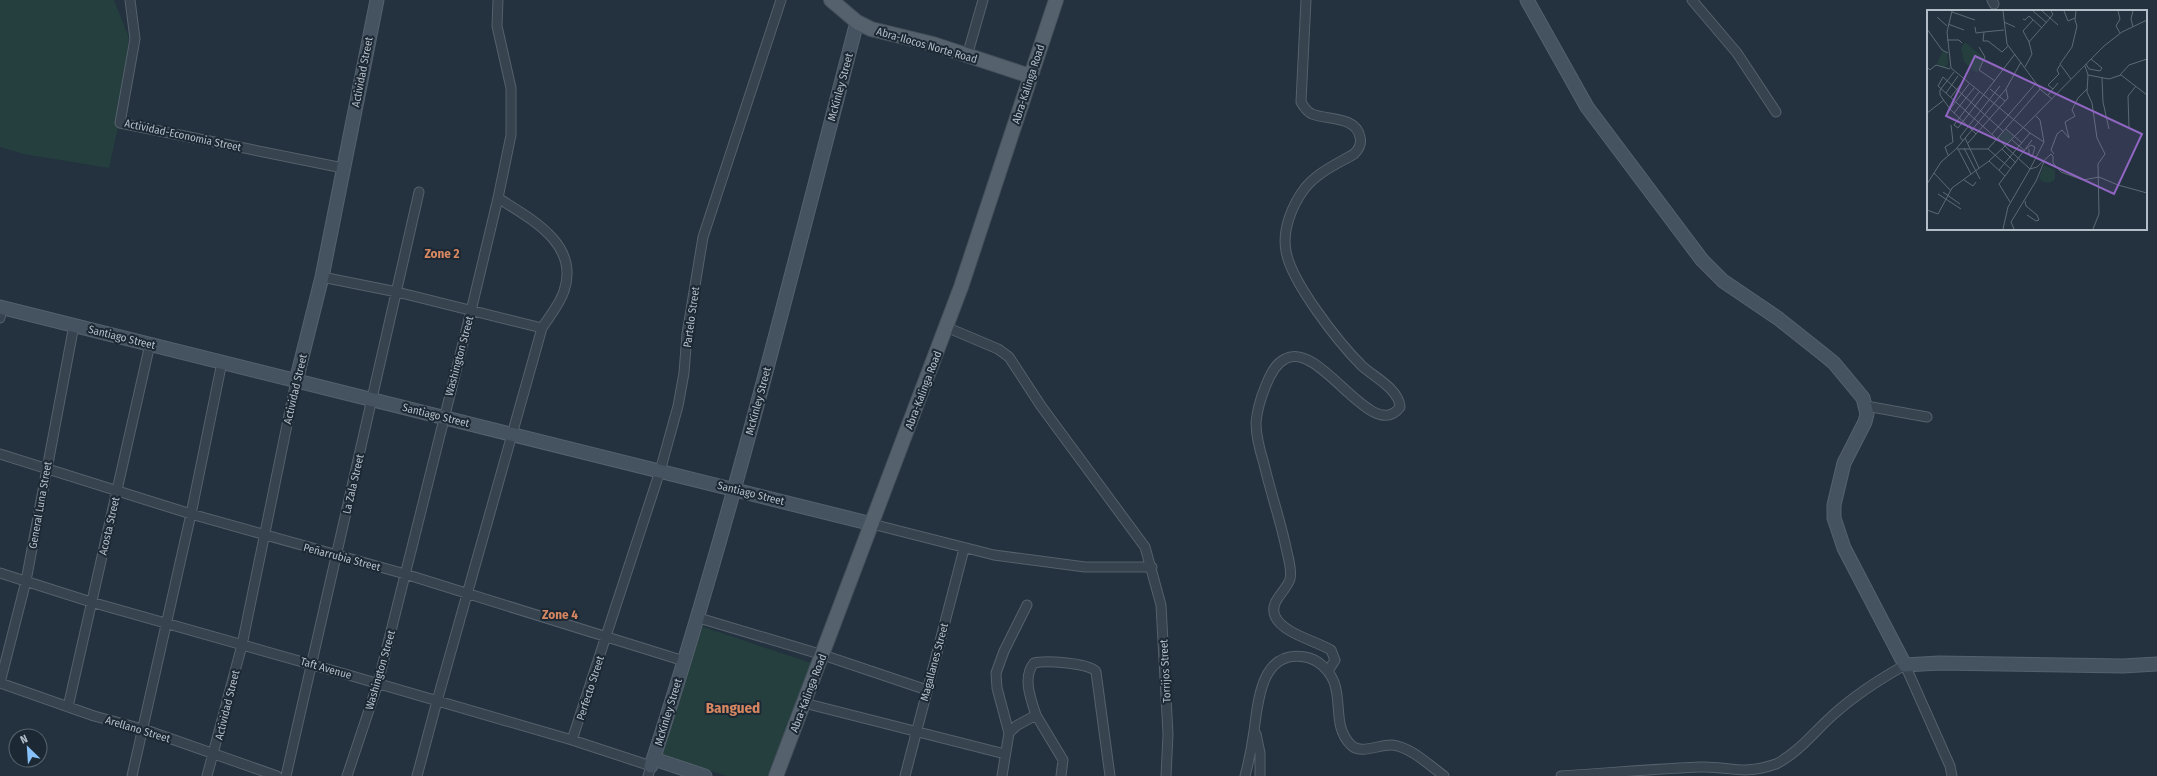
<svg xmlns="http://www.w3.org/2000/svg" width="2157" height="776" font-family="'Fira Sans Condensed',sans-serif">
  <rect width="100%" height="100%" fill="#23323e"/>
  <path fill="#253f3f" d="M0 0H114L129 38 118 127 109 168 24 154 0 147Z
    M697 625 814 664 771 776H727L660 755Z"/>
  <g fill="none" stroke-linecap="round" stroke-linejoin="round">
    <g stroke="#55616c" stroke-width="11">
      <path id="street" d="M130 0 135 39 120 123 343 168
        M1306 0 1301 102C1304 107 1306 111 1312 114 1327 120 1356 116 1360 137 1362 144 1359 149 1354 154 1337 164 1318 172 1305 188 1292 205 1282 230 1286 251 1291 282 1339 343 1362 366 1374 377 1399 389 1400 407 1372 445 1320 339 1285 359 1275 364 1270 375 1266 385 1261 397 1257 409 1256 423 1256 437 1260 451 1264 464 1271 494 1281 522 1287 552 1289 561 1292 570 1290 579 1286 592 1269 601 1275 616 1282 633 1316 641 1331 650L1335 660 1328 671
        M1692 0 1737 53 1776 112
        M1992 0 1994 4
        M967 56 983 0
        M322 277 397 292 542 328
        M0 318 2 308
        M946 327 998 349 1009 357 1041 406 1145 547 1161 605 1168 734 1166 776
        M1866 406 1927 417
        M0 454 191 514 405 574 684 661
        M872 524 994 555 1085 567H1152
        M0 573 91 602 352 676 572 740 651 766 648 776
        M699 618 823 655 927 690
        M0 683 26 581 74 325
        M0 683 94 716 143 729 277 776
        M804 703 1005 754
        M68 707 150 344
        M1036 715 1063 760 1061 776
        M1009 733 1016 726 1036 715C1031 700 1022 677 1034 663 1044 660 1092 663 1096 672L1110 776
        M1256 734 1260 753V776
        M572 740 660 471 678 406 684 373 687 334 703 237 781 0
        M132 776 191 514 222 362
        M207 776 242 645 296 381
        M286 776 419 192
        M347 776 378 683 471 311 498 198 511 135V88L497 26 498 0
        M417 776 437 701 542 328C549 317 560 304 564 291 580 244 531 219 498 198
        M905 776 964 549
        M1002 776 1009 733 997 688 996 673 1004 651 1027 605
        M1245 776C1249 761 1252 746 1254 731 1258 702 1261 649 1305 657 1318 659 1329 670 1334 682 1342 703 1333 727 1351 745 1361 755 1380 744 1392 745 1411 747 1429 765 1444 776
        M1561 776C1607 773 1654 769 1700 767 1732 766 1741 776 1776 764 1798 753 1815 731 1833 715 1855 695 1880 679 1905 665L1950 766 1952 776"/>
    </g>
    <g stroke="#55616c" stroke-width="15">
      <path id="secondary" d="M1527 0 1587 107 1702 260 1723 281 1779 319 1823 354 1834 363 1863 398 1867 414 1865 422 1844 463 1834 505V518L1844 548 1905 665 1939 663 2123 666 2157 664
        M0 307 872 524
        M296 381 322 277 377 0
        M654 759 705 776
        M651 766C731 522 792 271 857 22"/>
    </g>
    <g stroke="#434f5a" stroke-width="16">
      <path id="primary" d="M831 0 857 22 871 29 933 44 1030 76
        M776 776 961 287 1056 0"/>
    </g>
    <use href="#street" stroke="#37434e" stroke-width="9"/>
    <use href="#secondary" stroke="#455361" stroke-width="13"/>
    <use href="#primary" stroke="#55626e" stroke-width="14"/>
  </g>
  <g text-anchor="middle" stroke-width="4" stroke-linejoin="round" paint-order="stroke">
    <g font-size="11" fill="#b3bec9" stroke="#1c2833">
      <text transform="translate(927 45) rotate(16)" y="4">Abra-Ilocos Norte Road</text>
      <text transform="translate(362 72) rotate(-79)" y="4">Actividad Street</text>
      <text transform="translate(1028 84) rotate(-72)" y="4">Abra-Kalinga Road</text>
      <text transform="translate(840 87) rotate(-75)" y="4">McKinley Street</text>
      <text transform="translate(183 135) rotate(12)" y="4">Actividad-Economia Street</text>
      <text transform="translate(691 317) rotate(-82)" y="4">Partelo Street</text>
      <text transform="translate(122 337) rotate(14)" y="4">Santiago Street</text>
      <text transform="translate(459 356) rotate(-75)" y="4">Washington Street</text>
      <text transform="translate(295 389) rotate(-77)" y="4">Actividad Street</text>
      <text transform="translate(923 390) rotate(-69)" y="4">Abra-Kalinga Road</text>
      <text transform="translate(758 401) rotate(-75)" y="4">McKinley Street</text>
      <text transform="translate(436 415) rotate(14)" y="4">Santiago Street</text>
      <text transform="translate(353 484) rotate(-77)" y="4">La Zala Street</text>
      <text transform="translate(751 493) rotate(14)" y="4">Santiago Street</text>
      <text transform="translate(40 505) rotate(-80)" y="4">General Luna Street</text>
      <text transform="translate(109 526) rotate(-77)" y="4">Acosta Street</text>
      <text transform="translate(342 557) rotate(15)" y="4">Peñarrubia Street</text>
      <text transform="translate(934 662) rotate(-75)" y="4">Magallanes Street</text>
      <text transform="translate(326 668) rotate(16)" y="4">Taft Avenue</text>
      <text transform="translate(380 670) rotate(-74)" y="4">Washington Street</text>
      <text transform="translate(1165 671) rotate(-93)" y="4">Torrijos Street</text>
      <text transform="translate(590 688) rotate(-72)" y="4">Perfecto Street</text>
      <text transform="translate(808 693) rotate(-69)" y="4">Abra-Kalinga Road</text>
      <text transform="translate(227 705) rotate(-76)" y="4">Actividad Street</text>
      <text transform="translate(668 712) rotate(-73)" y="4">McKinley Street</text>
      <text transform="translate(138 729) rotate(17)" y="4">Arellano Street</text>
    </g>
    <g font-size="13" font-weight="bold" fill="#d68761" stroke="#1c2833">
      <text x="442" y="258">Zone 2</text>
      <text x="560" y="619">Zone 4</text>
    </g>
    <g font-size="15" font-weight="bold" fill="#d68761" stroke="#1c2833">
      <text x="733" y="713">Bangued</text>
    </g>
  </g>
  <g transform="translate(1927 10)">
    <rect width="220" height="220" fill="#23323e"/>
    <path d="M38 32 57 48 50 63 37 52 34 38ZM16 41 20 43 21 54 16 58 10 53ZM79 120 87 127 79 135 71 128ZM117 155 128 160V169L123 173 116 172 112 168Z" fill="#253f3f"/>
    <path fill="none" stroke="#5d6a76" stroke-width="1" d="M25 1 20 22 24 58 103 123 117 132M76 1 80 34 114 80 125 89M106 1 120 13M115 1 131 15M137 1 141 11 148 8M191 1 193 9 189 16 193 23M206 1 204 9 206 17M25 2 48 10M10 7 20 16M96 9 98 10 102 6 115 18M77 12 88 17M21 14 37 20M48 17 49 23 57 22M0 19 15 40 21 43M77 20 57 22 56 31H61L75 42 81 36M20 30H32L35 33M102 32 96 21 106 10M52 37 58 47 52 60 68 71M159 54 162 59 173 61 175 58 164 49M158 56 161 65 160 82 165 93 170 128 178 144 171 154 172 204 166 219M0 57 3 60 9 55 23 59M98 57 105 44 102 32 124 7 126 4 124 1M27 62 13 80V85L23 99 49 124M161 65 182 69 194 65 220 85M193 65 202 55 220 49M175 68 176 92 182 119M144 69 133 54 145 37 150 16 148 10 149 1M63 79 78 91M126 79 121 75 132 64 130 60 133 55M52 82 27 115 31 118 88 44M19 83 31 66M121 85 131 73M24 87 37 70M23 99 42 74M0 103 17 90M27 103 47 78M202 118 201 86 209 76M79 119 95 133M65 124 109 73M38 128 52 158M70 129 11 76 16 67 77 122M85 130 98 141M36 131 33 127 73 76M41 133 81 88 79 79M37 138 53 169M30 139H61M31 139 44 164M61 139 113 79M61 139 84 159M75 139 89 153M99 139 104 135 108 137 105 147 102 145V139M127 144 124 140 130 124 135 120 142 128 138 112 148 106 145 100 151 88 160 79M21 145 18 137 26 132 24 115M62 151 78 166M103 159 110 157 124 144 126 146V153L134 162 156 170 172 167 191 175 220 183M103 159 117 132 113 110 109 106M72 160 103 123M7 163 23 180M37 170 46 176 49 172M0 174 14 152 29 139 79 79 94 52M16 182 33 194M11 184 34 199M98 191 99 196 110 205 112 210 109 211 100 205M83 192 72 174 105 130M0 200 11 204 25 178 62 151 78 136 71 128M76 219 81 197 103 159 78 136 177 36 195 22 220 10M87 219 84 212 109 171 117 152"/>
    <path fill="#9166c3" fill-opacity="0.15" stroke="#9166c3" stroke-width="2" d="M48 46 215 124 187 184 19 106Z"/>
    <rect width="220" height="220" fill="none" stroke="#b3bec9" stroke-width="2"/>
  </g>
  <g transform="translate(28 748) rotate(335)"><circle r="19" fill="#1c2833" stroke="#58646f"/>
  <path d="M0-3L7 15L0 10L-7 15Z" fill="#88c1f9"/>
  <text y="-6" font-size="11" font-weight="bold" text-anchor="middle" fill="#b3bec9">N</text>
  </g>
</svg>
